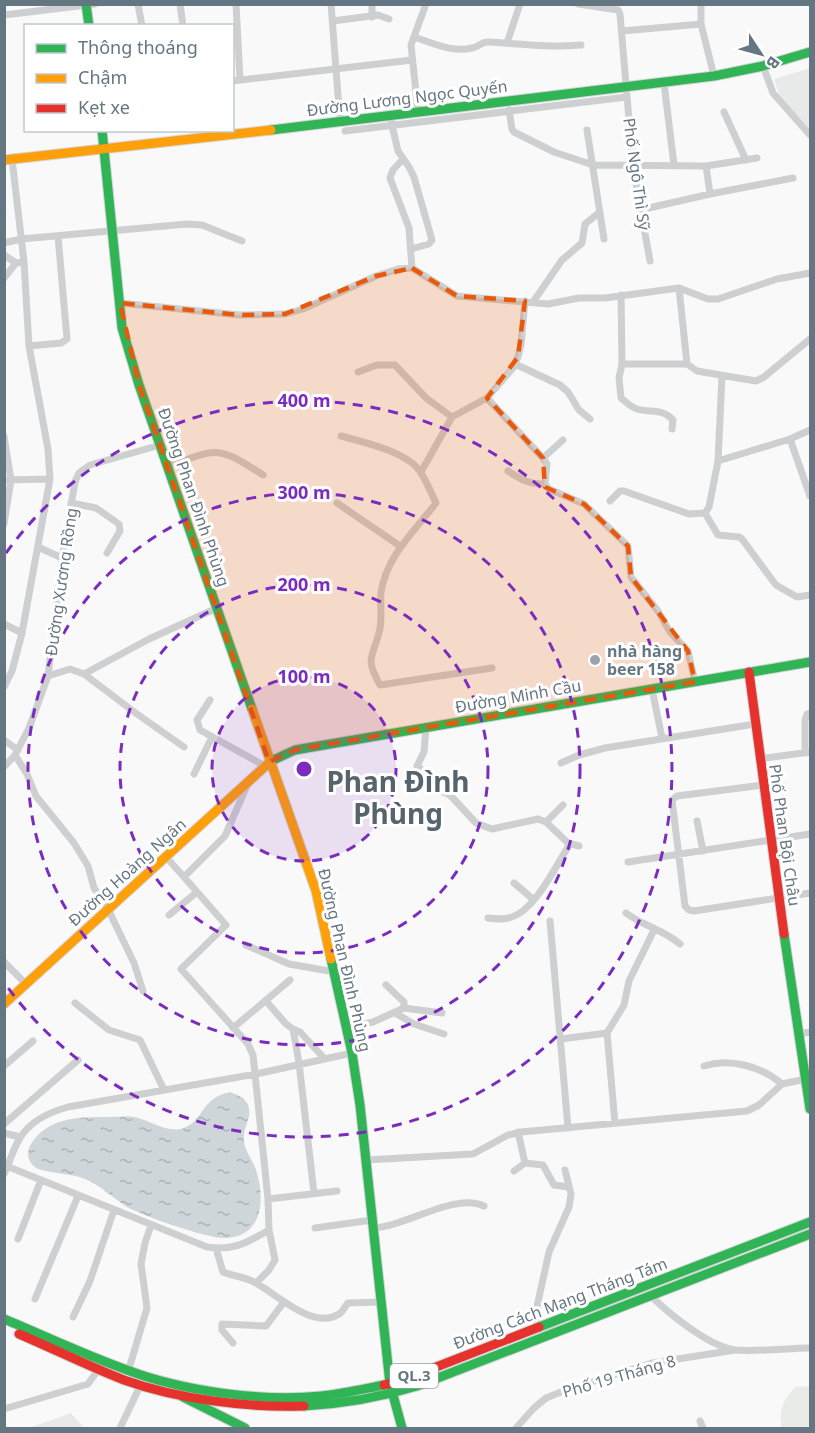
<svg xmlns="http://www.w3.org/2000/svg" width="815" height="1433" font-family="'Noto Sans',sans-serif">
  <defs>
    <pattern id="water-ripples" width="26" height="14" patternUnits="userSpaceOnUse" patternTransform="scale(1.5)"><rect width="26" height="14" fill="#ced6d9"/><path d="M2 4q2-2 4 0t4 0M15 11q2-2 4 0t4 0" fill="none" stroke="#abb2b5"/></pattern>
  </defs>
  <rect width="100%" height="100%" fill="#f9f9f9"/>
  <path fill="#e8e9e9" d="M810 68V129L780 97 774 79Z
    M71 1413 84 1428H29Z"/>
  <path fill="#e8ebe6" d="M810 1386V1428H782C778 1411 783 1400 795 1387Z"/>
  <path fill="url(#water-ripples)" d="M230 1092C238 1095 245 1098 248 1105 253 1117 242 1128 244 1141 245 1152 253 1160 256 1170 265 1198 264 1235 227 1238 211 1240 143 1216 127 1207 113 1198 100 1185 85 1179 70 1173 51 1174 36 1168 27 1161 26 1153 31 1144 48 1117 79 1117 107 1117 116 1117 126 1116 134 1117 150 1120 168 1134 184 1128 204 1120 201 1098 230 1092Z"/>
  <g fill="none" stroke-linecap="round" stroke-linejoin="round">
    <g stroke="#d5d6d7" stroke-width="11">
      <path id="fast" d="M86 4 89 26
        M102 130 122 328 139 385 252 709
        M271 130 714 76 763 66 810 52
        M271 761 295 750 810 662
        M784 934 810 1109
        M331 959 352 1053 360 1105 390 1384 402 1428
        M4 1319C45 1336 85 1355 127 1370 182 1391 262 1402 321 1396 342 1394 363 1389 384 1385
        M539 1327 810 1222
        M183 1397 245 1428
        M304 1406C342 1404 381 1397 417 1386L810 1234"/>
    </g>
    <g stroke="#d5d6d7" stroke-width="11">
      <path id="slow" d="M4 160 271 130
        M252 709 316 891 331 959
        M4 1004 271 761"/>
    </g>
    <g stroke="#d5d6d7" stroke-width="11">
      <path id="jam" d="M749 672 784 934
        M19 1334C54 1349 88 1366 124 1380 177 1399 248 1408 304 1406
        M384 1385 413 1376 539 1327"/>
    </g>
    <path stroke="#cecfd0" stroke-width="7" d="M138 4 142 26
      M180 4 183 26
      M236 4 240 80
      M331 4 340 122
      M578 4 618 10 620 14 633 167 650 261
      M701 4V24L714 76
      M4 15 95 4
      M372 17V4
      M333 21 378 15 389 19
      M622 31 701 24
      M414 37C432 43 453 53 472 48 479 47 482 41 489 42 520 44 550 48 581 45
      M507 43 520 4
      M763 66 773 93 810 135
      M232 81 412 60
      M664 83 674 165
      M509 110 512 129 514 132 554 152 593 165 706 166 757 158
      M418 112 411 45 426 4
      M724 112 746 160
      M391 121 398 151 409 167 414 177 432 240 429 244 411 249
      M587 130 604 239
      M345 131 627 97
      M403 159 393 170 390 178 409 228 412 268
      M706 166 710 194
      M640 210 710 194 793 178
      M4 243 21 239 187 224 202 225 242 241
      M4 255 16 263
      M4 278 16 263 24 262
      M679 288 687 364
      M621 295 622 364H687L697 371 756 381 764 377 810 339
      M533 302 562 260 582 243 585 224 600 212
      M120 303 240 315 285 314 303 309 376 276 398 269 412 268 457 296 548 304 579 298H605L679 288 708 299H718L777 279 810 273
      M29 346 61 343 67 339 58 236
      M515 364 560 385 568 392 579 410 590 419
      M622 364 619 378 621 398C626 402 631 407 637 409 650 413 663 408 673 420L672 429
      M358 372 377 365H395L426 398 452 417
      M487 398 543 458 547 464 545 484 549 489 584 504 628 546 631 577 658 611 670 632 688 651 695 682
      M4 436 11 480 4 524
      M341 436C363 442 409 452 421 473 427 482 431 493 436 503 414 532 387 555 381 592 380 605 382 617 380 629 373 659 364 656 380 685L492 668
      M790 439 810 496
      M543 458 563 440
      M718 461 790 439 810 430
      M167 467C217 448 217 445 263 475
      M508 471C520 479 530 485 545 484
      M421 472 452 417 487 398 513 368 518 357 521 345 525 301
      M4 480 50 479
      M610 501 620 491H624L689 514 705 513 709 507 718 461 722 376
      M71 503 96 508 119 524 120 531 107 553
      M337 503 400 546
      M705 513 718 535 739 537 742 539 776 585 797 597 810 595
      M38 547 62 558
      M4 624 22 633
      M84 674 137 714 184 747
      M48 676 70 669 84 674 149 639 217 608
      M4 687 12 671 22 633 50 479 48 449 29 346 24 262 12 159
      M652 689 662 738
      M210 700 197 720 200 730 265 766
      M426 727 424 752 417 766 429 775 441 791 450 795 476 823 492 829 538 819 546 822 568 843 579 846
      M4 740 18 750
      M805 753V720L807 714 810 713
      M15 755 27 774 36 796 74 843 88 866 94 888 108 909 134 963 143 991
      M759 759 810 752
      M561 763 579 755 605 748 755 724
      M4 767 15 755 29 728 48 676 62 558 75 482 79 473 90 465 160 445
      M194 774 212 737
      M763 785 677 796 672 800 685 906 689 910 694 911 810 893
      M697 821 703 851
      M546 822 563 805
      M166 857 184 877
      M628 862 810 834
      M514 883 534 900
      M626 913C643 926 664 930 680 944
      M169 915 197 892
      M488 918C496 919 504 920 512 917 536 909 556 865 570 844
      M550 921 568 1128
      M246 945 289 964 335 972
      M4 962 26 984
      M386 985 404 1002V1008
      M266 1001 286 1024 293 1029 299 1063 314 1193
      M75 1003 109 1030 140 1040 164 1090
      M395 1013 414 1024 444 1034
      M233 1028 290 980
      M347 1028 373 1022 404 1008 442 1013
      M293 1029 300 1032 324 1058
      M800 1034 810 1032
      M561 1039 607 1033
      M4 1066 33 1041
      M704 1066C730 1058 761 1066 782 1084
      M615 1123 607 1033 624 1005 629 981 654 930
      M4 1124 78 1060
      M518 1132 525 1163 543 1165 554 1185 569 1187
      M4 1133 20 1137
      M366 1160 473 1154 508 1135 521 1132 747 1111 759 1105 782 1084 806 1079
      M4 1165 207 1247C234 1251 246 1243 269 1230L268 1199 253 1055 248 1044 181 969 226 925 184 877 225 836 249 781
      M514 1171 525 1163
      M4 1174C10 1162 13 1149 20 1138 30 1121 50 1112 68 1107L256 1074 352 1053
      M268 1199 337 1191
      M315 1228 372 1220
      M373 1228C405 1227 455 1192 484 1206
      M18 1239 41 1180
      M216 1248 223 1272C233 1276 245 1277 254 1282 276 1293 313 1331 339 1314 343 1312 345 1306 348 1303L381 1302
      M256 1283 269 1270 275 1260 269 1230
      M649 1294C668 1313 708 1346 735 1350 756 1352 789 1348 810 1348
      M35 1299 78 1196
      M73 1317 90 1281 114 1210
      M537 1328 536 1311 549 1252 569 1207 571 1194 565 1170
      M233 1343 222 1330V1324L266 1326 284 1302
      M128 1372 147 1308 141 1264 145 1243 151 1225
      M4 1409 88 1384 100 1367
      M700 1421 703 1428
      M120 1428 141 1384
      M516 1428 534 1408 546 1398 566 1390 652 1363 735 1350"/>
    <use href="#fast" stroke="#30b455" stroke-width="9"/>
    <use href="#slow" stroke="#ff9f0a" stroke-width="9"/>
    <use href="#jam" stroke="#e5322d" stroke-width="9"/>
  </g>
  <path fill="#e8590c" fill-opacity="0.2" stroke="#e8590c" stroke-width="4.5" stroke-dasharray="12 8" stroke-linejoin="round" d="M412 268 457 296 525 301 518 357 487 398 543 458 545 487 584 504 628 546 631 577 688 651 695 682 295 750 269 762 139 385 120 303 240 315 285 314 376 276Z"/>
  <circle cx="304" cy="769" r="92" fill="#7b2cbf" fill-opacity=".12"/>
  <g fill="none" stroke="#7b2cbf" stroke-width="3" stroke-dasharray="10 8">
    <circle cx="304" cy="769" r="92"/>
    <circle cx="304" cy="769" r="184"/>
    <circle cx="304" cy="769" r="276"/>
    <path d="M6 553A368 368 0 1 1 6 985"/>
  </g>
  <circle fill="#99a4ac" stroke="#fff" stroke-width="2" cx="595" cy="660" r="6"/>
  <g text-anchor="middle" stroke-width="6" stroke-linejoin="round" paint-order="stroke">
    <rect fill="#fff" stroke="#939fa8" stroke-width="1.5" x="390" y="1364" width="48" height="24" rx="4.5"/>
    <g font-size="15" font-weight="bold" fill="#657683">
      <text x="414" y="1381">QL.3</text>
    </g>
    <g font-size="16" fill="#657683" stroke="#fff">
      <text transform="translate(407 98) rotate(-7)" y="6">Đường Lương Ngọc Quyến</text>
      <text transform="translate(637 174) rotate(82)" y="6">Phố Ngô Thì Sỹ</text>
      <text transform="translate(194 497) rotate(71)" y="6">Đường Phan Đình Phùng</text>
      <text transform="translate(61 582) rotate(-82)" y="6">Đường Xương Rồng</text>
      <text transform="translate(518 696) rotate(-10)" y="6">Đường Minh Cầu</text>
      <text transform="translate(785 835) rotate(82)" y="6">Phố Phan Bội Châu</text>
      <text transform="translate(127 872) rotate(-42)" y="6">Đường Hoàng Ngân</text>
      <text transform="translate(345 960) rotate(77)" y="6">Đường Phan Đình Phùng</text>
      <text transform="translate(560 1303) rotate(-21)" y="6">Đường Cách Mạng Tháng Tám</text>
      <text transform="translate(619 1376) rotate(-16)" y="6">Phố 19 Tháng 8</text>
    </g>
    <g font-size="16" font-weight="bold" fill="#657683" stroke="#fff" text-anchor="start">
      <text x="607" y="657">nhà hàng<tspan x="607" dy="18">beer 158</tspan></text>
    </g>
    <g font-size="28" font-weight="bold" fill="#57646e" stroke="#fff">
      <text x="398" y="792">Phan Đình<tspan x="398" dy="32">Phùng</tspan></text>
    </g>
  </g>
  <circle cx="304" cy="769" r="9" fill="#7b2cbf" stroke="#fff" stroke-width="3"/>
  <g font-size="18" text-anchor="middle" font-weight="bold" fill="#7b2cbf" stroke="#fff" stroke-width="6" stroke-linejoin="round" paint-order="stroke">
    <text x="304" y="407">400 m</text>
    <text x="304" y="499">300 m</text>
    <text x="304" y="591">200 m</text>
    <text x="304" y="683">100 m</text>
  </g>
  <rect width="815" height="1433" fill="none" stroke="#657683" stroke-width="12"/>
  <rect x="24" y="24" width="210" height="108" fill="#ffffff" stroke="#c1c8cd" stroke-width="1.5"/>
  <rect x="36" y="44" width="30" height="9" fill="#30b455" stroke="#c1c8cd" stroke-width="1.5"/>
  <text x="78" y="54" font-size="18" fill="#657683">Thông thoáng</text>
  <rect x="36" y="74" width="30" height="9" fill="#ff9f0a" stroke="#c1c8cd" stroke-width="1.5"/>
  <text x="78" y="84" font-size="18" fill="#657683">Chậm</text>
  <rect x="36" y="104" width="30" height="9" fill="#e5322d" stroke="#c1c8cd" stroke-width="1.5"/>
  <text x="78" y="114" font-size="18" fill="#657683">Kẹt xe</text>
  <g transform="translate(761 54) rotate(126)" stroke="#ffffff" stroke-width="4.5" paint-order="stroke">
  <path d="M0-4.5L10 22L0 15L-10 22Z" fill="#657683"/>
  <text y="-9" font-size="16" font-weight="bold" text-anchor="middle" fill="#657683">B</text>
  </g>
</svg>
